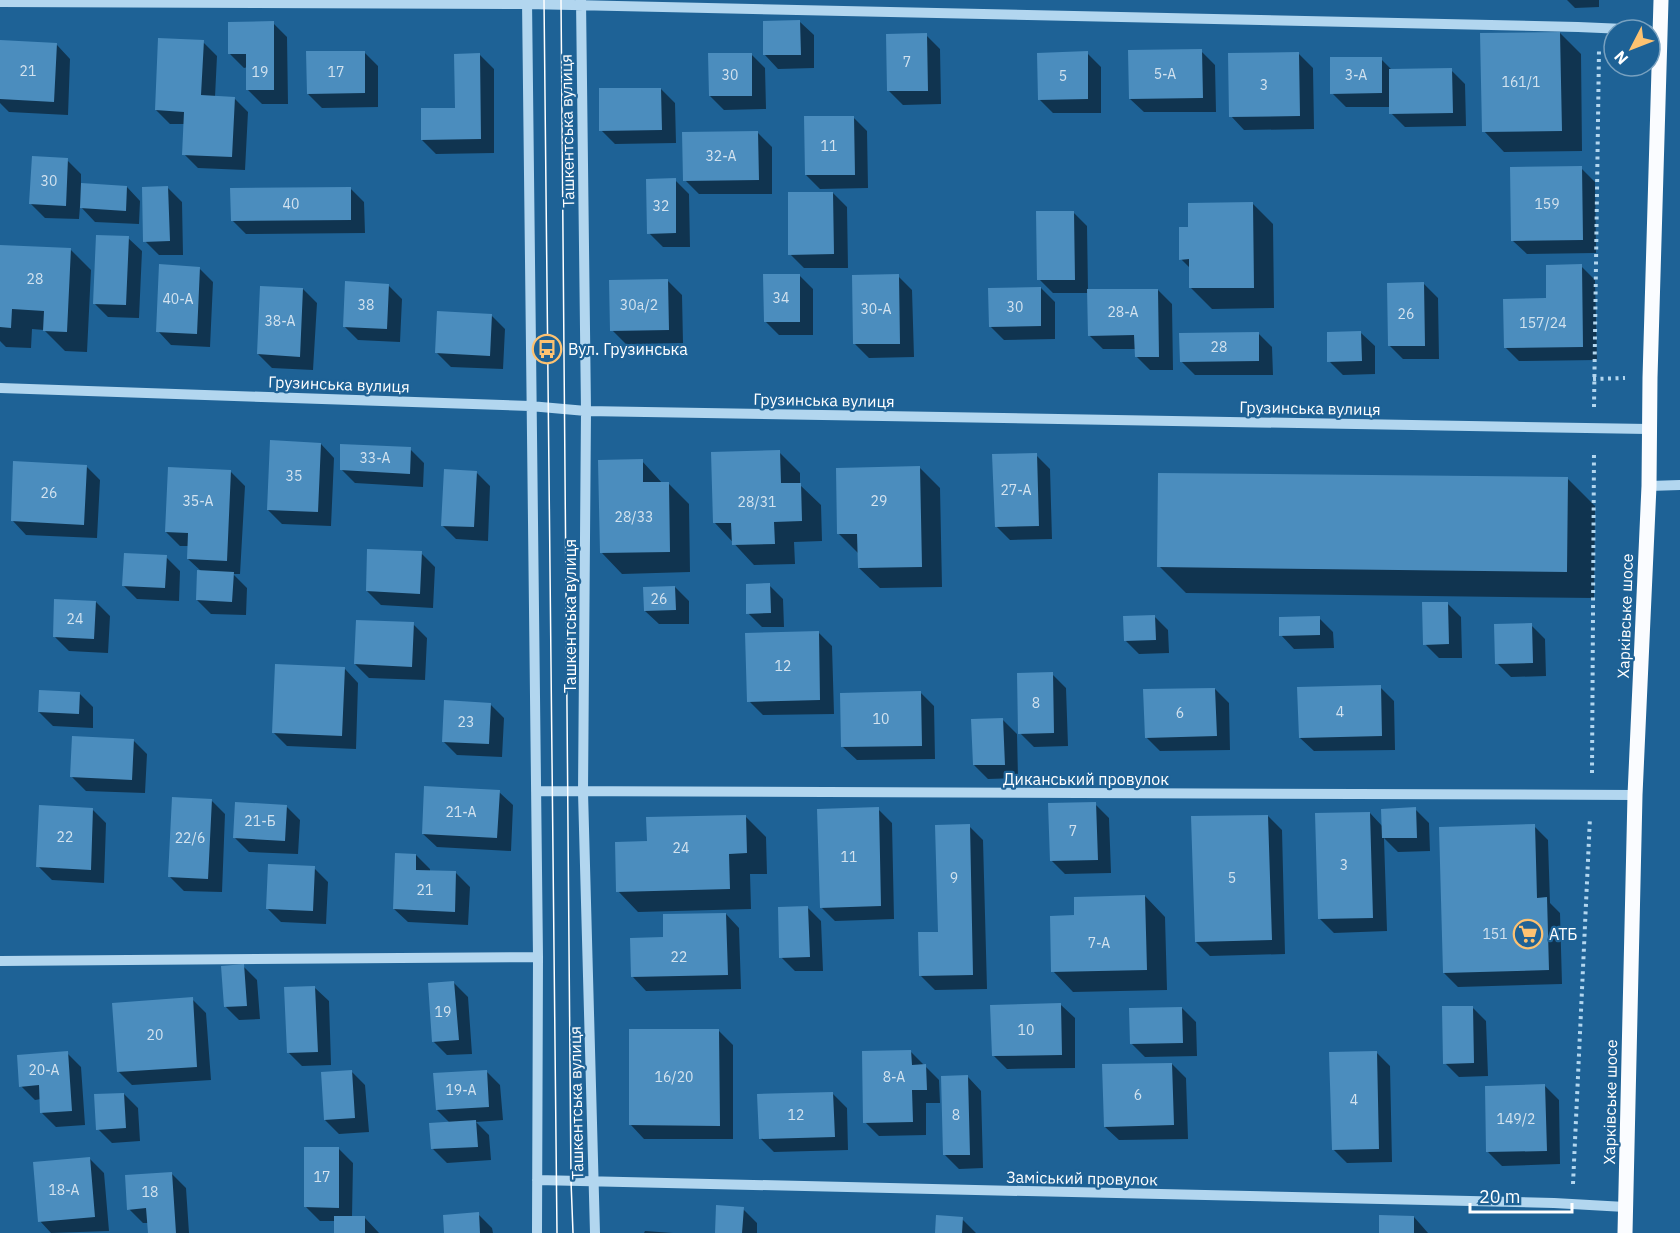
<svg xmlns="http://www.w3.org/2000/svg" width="1680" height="1233" font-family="'IBM Plex Sans',sans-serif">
  <rect width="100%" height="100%" fill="#1e6296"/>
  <path fill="#0007" d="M1567 0H1599V7L1575 8Z
    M800 22 814 35V68L778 69 765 55Z
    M273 23 287 37 288 104H262L248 90V67L244 68 230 54Z
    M1560 33 1581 54 1582 151 1504 152 1484 131Z
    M926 35 940 49 941 104 903 105 889 91Z
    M0 42 57 45 70 59 68 115 9 112 0 103Z
    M203 42 217 56 215 97 234 98 248 112 245 170 198 168 184 154 185 124H170L156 110Z
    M1201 51 1215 65 1216 112H1144L1130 99Z
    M364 52 378 66V107L322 108 308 94Z
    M1087 53 1101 67V113H1053L1039 99Z
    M751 54 765 68 766 109 724 110 710 96Z
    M1299 54 1313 68 1314 129 1244 130 1231 116Z
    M480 55 494 69V153L436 154 422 140 456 109Z
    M1381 59 1393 71 1451 70 1465 84 1466 126 1405 127 1391 113V107H1346L1332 93Z
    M661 89 675 103 676 143 615 144 601 130Z
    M853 117 867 131 868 188 820 189 806 175Z
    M758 133 772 147V194H699L685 180Z
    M67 160 81 174V185L127 187 140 201 139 224 95 222 80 206 79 219 45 218 31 204Z
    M1581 168 1595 182 1596 253 1527 254 1513 241Z
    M675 180 689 194 690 247H663L649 233Z
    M168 188 182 202 183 255H159L145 241Z
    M350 188 364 202 365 233 246 234 232 220Z
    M833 193 847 207 848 268H804L790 254Z
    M1252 203 1273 224 1274 308 1212 309 1191 288V269L1181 259 1190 229Z
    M1073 212 1087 226 1088 291 1158 290 1172 304 1173 370H1150L1136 356V349H1103L1089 335V293H1053L1039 279Z
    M128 238 142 251 139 318 108 317 94 303Z
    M0 246 70 249 91 270 87 352 65 351 44 330 32 329 31 348 6 347 0 341Z
    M1581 266 1595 280 1597 360 1519 361 1505 347 1547 300Z
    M199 268 213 282 210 347 171 345 158 331Z
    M799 275 813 289V335H779L765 321Z
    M898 276 912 290 914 357 869 358 855 344Z
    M668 281 682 295 683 343 626 344 612 330Z
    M1424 284 1438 298 1439 359H1403L1389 345Z
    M388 285 402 299 400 342 358 340 344 326Z
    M1041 288 1055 302V339L1004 340 990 326Z
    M303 289 317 303 313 370 272 368 258 354Z
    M491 315 505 329 503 369 451 367 437 353Z
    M1258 333 1272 347 1273 375H1195L1181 361Z
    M1361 333 1375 346V374L1343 375 1329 361Z
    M321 444 334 458 331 526 282 524 268 510Z
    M410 449 424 463 423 487 355 483 341 469Z
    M779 452 800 473V485L821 505 822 541 794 542 795 564 754 565 715 523Z
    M1036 455 1050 469 1052 539 1010 540 996 526Z
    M642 461 663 484 668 483 689 504 690 572 622 574 602 553Z
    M86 466 100 480 97 538 26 535 13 521Z
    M919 467 940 488 942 587 880 588 859 568V554L839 534Z
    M231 472 245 486 240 574H233L247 588 246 615 211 614 197 600 202 572 188 559 189 546H180L166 532Z
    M476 472 490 486 488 541 456 539 442 525Z
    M1568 479 1595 506 1594 598 1186 593 1159 566Z
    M421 553 435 567 433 608 381 605 367 591Z
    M166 557 180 571 179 601 137 599 123 585Z
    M769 585 783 599 784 627H762L748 613Z
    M675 587 689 601V624H659L645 611Z
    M96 602 110 616 108 653 69 651 55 637Z
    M1447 603 1461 617 1462 658H1439L1425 644Z
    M1154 616 1168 630 1169 653 1139 654 1125 640Z
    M1319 618 1333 632 1334 648 1294 649 1281 635Z
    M413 624 427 638 425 680 369 678 355 664Z
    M1531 625 1545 639 1546 676 1511 677 1497 663Z
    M818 632 832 646 834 714 763 715 749 701Z
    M345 669 358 683 356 749 287 746 273 732Z
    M1052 674 1066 688 1068 746 1034 747 1020 733Z
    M1380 687 1394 701 1395 750 1314 751 1300 738Z
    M1215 689 1229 703 1230 750 1160 751 1146 737Z
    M920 692 934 706 935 759 857 760 843 747Z
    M79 693 93 707V728L53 726 39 712Z
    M490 704 504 718 502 757 457 755 443 741Z
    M1003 720 1017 734 1018 778 988 779 974 765Z
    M133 740 147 754 145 793 86 791 72 777Z
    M499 792 513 805 511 851 437 847 423 834Z
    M211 800 225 814 222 892 184 891 170 877Z
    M1095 804 1109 818 1111 873 1065 874 1051 860Z
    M286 806 300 820 298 854 249 852 235 838Z
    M92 809 106 823 104 883 52 880 38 866Z
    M878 809 892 823 894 919 835 921 821 907Z
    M1415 809 1429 823 1430 851 1398 852 1384 838 1387 931 1334 933 1320 919 1370 813 1383 827Z
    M745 816 766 837 767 874H750L751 909 638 912 618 891 648 843Z
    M1268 816 1282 830 1285 954 1210 956 1196 942Z
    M969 826 983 840 987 989 935 990 921 976 939 933Z
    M1534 826 1548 840 1550 903 1560 913 1562 984 1458 987 1444 973Z
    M416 855 430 869V872L456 873 470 887 468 925 408 922 394 909Z
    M314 868 328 882 326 924 281 922 267 908Z
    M1145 896 1165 917 1167 990 1073 992 1053 971 1076 916Z
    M807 907 821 921 823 971H795L781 957Z
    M726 914 739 928 741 989 646 991 633 977 665 939Z
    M243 966 257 980 260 1019 239 1020 225 1006Z
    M454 983 468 997 472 1054 447 1055 433 1041Z
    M315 988 329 1001 331 1065 302 1066 288 1052Z
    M192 999 206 1013 211 1080 132 1085 118 1071Z
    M1061 1005 1075 1018V1068L1007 1069 993 1055Z
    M1472 1007 1486 1021 1488 1076 1459 1077 1445 1063Z
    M1182 1008 1196 1022 1197 1056 1145 1057 1131 1043Z
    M719 1031 733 1045V1139H644L631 1125Z
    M911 1052 939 1080 940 1103H926V1135L879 1136 865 1122Z
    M1376 1052 1390 1066 1392 1162 1347 1163 1333 1149Z
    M67 1053 81 1067 85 1125 56 1127 42 1113 41 1099 35 1100 21 1086Z
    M1172 1064 1186 1078 1188 1139 1119 1140 1105 1127Z
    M351 1071 365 1085 369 1132 339 1134 325 1120Z
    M486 1071 500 1085 503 1120 476 1122 489 1135 491 1160 447 1163 433 1149 450 1123 437 1110Z
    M968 1077 981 1091 983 1168 959 1169 945 1155Z
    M1545 1086 1559 1100 1560 1164 1502 1166 1488 1152Z
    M124 1094 138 1108 140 1141 112 1143 98 1129Z
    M833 1094 847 1108 848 1150 774 1152 760 1138Z
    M339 1149 353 1163 352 1217 365 1218 379 1233H335V1221H320L306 1207Z
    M90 1159 104 1173 109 1231 51 1233 40 1221Z
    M172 1174 186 1188 189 1233H149V1223H143L129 1209Z
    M743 1209 757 1223V1233H716Z
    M478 1214 492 1228 493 1233H446Z
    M1414 1217 1428 1233H1380Z
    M962 1219 976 1233H937Z
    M645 1231 673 1233H644Z"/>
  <path fill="#4b8dbe" d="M800 20 801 55H763V21Z
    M274 21V90H246V54H228V22Z
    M1560 32 1562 131 1482 132 1480 33Z
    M927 33 928 91H887L886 34Z
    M158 38 204 40 201 95 235 97 232 157 182 155 184 112 155 110Z
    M0 40 57 43 54 102 0 99Z
    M1202 49 1203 98 1129 99 1128 50Z
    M306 51H365V93L307 94Z
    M1088 51V99L1038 100 1037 53Z
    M1299 52 1300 116 1229 117 1228 53Z
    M480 53 481 139 421 140V108H455L454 54Z
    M708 53H752V96H709Z
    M1330 57H1382V93L1330 94Z
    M1452 68 1453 113 1389 114V69Z
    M599 88H661L662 130 599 131Z
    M804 116H854L855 175H805Z
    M758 131 759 180 683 181 682 132Z
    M32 156 68 158 66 206 29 204Z
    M1582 166 1583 240 1511 241 1510 167Z
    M676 178V233L647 234 646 179Z
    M81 183 127 186 126 211 80 208Z
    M168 186 170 241 143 242 142 187Z
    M351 187V220L231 221 230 188Z
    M788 192H833L834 254 788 255Z
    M1253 202 1254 288H1189V259L1179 260V227H1188V203Z
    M1036 211H1074L1075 280H1037Z
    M96 235 129 236 126 305 93 304Z
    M0 245 71 248 67 332 43 331 44 311 12 309 11 328 0 327Z
    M159 264 200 267 197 334 156 332Z
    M1582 264 1583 347 1504 348 1503 299 1546 298V265Z
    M763 274H800V322H764Z
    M899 274 900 344H853L852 275Z
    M668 279 669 330 610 331 609 280Z
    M345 281 389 284 387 329 343 327Z
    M1424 282 1425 346H1388L1387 283Z
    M260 286 303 288 300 357 257 354Z
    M1041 287V326L989 327 988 288Z
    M1087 289H1158L1159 357H1135L1134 335 1088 336Z
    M437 311 492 314 490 356 435 353Z
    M1361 331 1362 361 1327 362V332Z
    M1259 332V361L1180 362 1179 333Z
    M270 440 321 443 318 512 267 510Z
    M340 444 411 447 410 474 340 470Z
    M780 450 781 483H801L802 521 774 522 775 544 732 545 731 523H713L711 452Z
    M1037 453 1039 526 995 527 992 454Z
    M643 459V482H669L670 552 600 553 598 460Z
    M13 461 87 465 84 525 11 521Z
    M920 466 922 567 858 568 857 534H837L836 468Z
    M168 467 231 470 227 561 187 559 188 533 165 532Z
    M444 469 477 471 474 527 441 526Z
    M1158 473 1568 477 1567 572 1157 567Z
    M367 549 422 551 420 594 366 591Z
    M124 553 167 555 165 588 122 586Z
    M197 570 234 572 232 602 196 600Z
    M770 583 771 613 746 614V584Z
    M675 586 676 610 644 611 643 587Z
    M54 599 96 601 94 639 53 637Z
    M1422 602H1448L1449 644 1423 645Z
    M1155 615 1156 640 1124 641 1123 616Z
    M1320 616V635L1279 636V617Z
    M356 620 414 622 412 667 354 664Z
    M1532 623 1533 663 1495 664 1494 624Z
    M819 631 820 700 747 702 745 633Z
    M275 664 345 667 342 736 272 733Z
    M1053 672 1054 733 1018 734 1017 673Z
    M1381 685 1382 736 1299 738 1297 687Z
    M1215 688 1217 736 1145 738 1143 689Z
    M39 690 80 692 79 714 38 712Z
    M921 691 922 746 841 747 840 693Z
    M444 700 491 703 489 744 442 742Z
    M1003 718 1005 765H973L971 719Z
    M72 736 134 739 132 780 70 777Z
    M424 786 500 790 497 838 422 834Z
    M172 797 212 799 208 879 168 877Z
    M235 802 287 805 285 841 233 838Z
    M1096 802 1098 860 1050 861 1048 803Z
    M39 805 93 808 91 870 36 867Z
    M879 807 881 906 820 908 817 809Z
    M1416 807 1417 838H1382L1381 809Z
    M1370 812 1373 918 1318 919 1315 813Z
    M746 815 747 853 729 854 730 889 616 892 615 842 647 841 646 817Z
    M1268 815 1272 940 1195 942 1191 816Z
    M970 824 973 975 919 976 918 932H938L935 825Z
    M1535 824 1537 898 1547 897 1549 970 1443 973 1439 827Z
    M395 853 416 854V870L456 871 455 912 393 909Z
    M268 864 315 866 313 911 266 909Z
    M1145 895 1147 970 1051 972 1050 916 1074 915V897Z
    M808 906 810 957 779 958 778 907Z
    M726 913 728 975 631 977 630 938 663 937V914Z
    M244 964 247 1006 224 1007 221 966Z
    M454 981 459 1040 432 1042 428 983Z
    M315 986 318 1052 287 1053 284 987Z
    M193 997 197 1067 117 1072 112 1003Z
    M1061 1003 1062 1055 992 1056 990 1005Z
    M1442 1006H1473L1474 1063 1443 1064Z
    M1182 1007 1183 1043 1130 1044 1129 1008Z
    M629 1029H719L720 1126 629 1125Z
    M911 1050 912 1065 926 1064 927 1090H912L913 1122 863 1123 862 1051Z
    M68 1051 72 1111 40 1113 39 1085 19 1087 17 1055Z
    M1377 1051 1379 1149 1332 1150 1329 1052Z
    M1172 1063 1174 1125 1104 1127 1102 1064Z
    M352 1070 355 1118 324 1120 321 1072Z
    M487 1070 489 1107 436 1110 433 1073Z
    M968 1075 970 1155H943L941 1076Z
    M1545 1084 1547 1151 1486 1152 1485 1086Z
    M833 1092 835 1137 759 1139 757 1094Z
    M124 1093 126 1128 96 1130 94 1094Z
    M476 1120 478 1147 431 1149 429 1123Z
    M304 1147H339V1208L304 1207Z
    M90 1157 95 1217 38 1222 33 1162Z
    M172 1172 176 1233H148L146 1208 127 1210 125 1175Z
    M716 1205 744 1207 742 1233H715Z
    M479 1212 480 1233H444L443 1215Z
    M936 1215 963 1217 962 1233H935Z
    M1379 1215 1414 1216V1233H1379Z
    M334 1216H365V1233H334Z"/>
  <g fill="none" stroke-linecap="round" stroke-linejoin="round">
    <path stroke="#b2d6ef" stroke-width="4" stroke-dasharray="3 4.5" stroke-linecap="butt" d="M1593 379 1625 378
      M1594 407 1599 49
      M1592 773 1594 451
      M1573 1184 1590 817"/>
    <path stroke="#b2d6ef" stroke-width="10" d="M527 0 538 957 537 1233
      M581 0 586 411 583 792 595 1233
      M0 2 527 4 1578 27 1648 30
      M0 388 530 406 586 411 1648 429
      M1649 486 1680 485
      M536 791 1635 795
      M0 961 538 957
      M537 1180 1554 1203 1625 1207"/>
    <path stroke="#fafcff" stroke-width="15" d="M1625 1233 1635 795 1649 486 1650 378 1661 0"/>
    <path stroke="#fff" stroke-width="1.5" d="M544 0 557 1233
      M561 0 571 1181 573 1233"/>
  </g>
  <defs>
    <g id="bus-ring" transform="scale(1.5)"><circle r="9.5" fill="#1e6296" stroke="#fdc271" stroke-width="1.5"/><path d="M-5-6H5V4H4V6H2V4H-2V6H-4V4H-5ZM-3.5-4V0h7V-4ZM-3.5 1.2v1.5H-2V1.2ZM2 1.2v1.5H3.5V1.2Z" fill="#fdc271"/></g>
    <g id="supermarket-ring" transform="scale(1.5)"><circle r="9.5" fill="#1e6296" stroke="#fdc271" stroke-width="1.5"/><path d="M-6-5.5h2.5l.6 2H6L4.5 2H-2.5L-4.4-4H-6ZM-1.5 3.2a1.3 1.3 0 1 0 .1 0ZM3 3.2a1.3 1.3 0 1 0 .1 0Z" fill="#fdc271"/></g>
  </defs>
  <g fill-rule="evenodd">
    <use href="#bus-ring" x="547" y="349"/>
    <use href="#supermarket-ring" x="1528" y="934"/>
  </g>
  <g text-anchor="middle" stroke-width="4.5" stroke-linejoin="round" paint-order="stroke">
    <g font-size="14" fill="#d2e2ef">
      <text x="907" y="67">7</text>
      <text x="28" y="76">21</text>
      <text x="260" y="77">19</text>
      <text x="336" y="77">17</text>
      <text x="1165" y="79">5-А</text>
      <text x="730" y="80">30</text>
      <text x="1356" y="80">3-А</text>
      <text x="1063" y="81">5</text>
      <text x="1521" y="87">161/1</text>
      <text x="1264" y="90">3</text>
      <text x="829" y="151">11</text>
      <text x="721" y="161">32-А</text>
      <text x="49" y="186">30</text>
      <text x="291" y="209">40</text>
      <text x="1547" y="209">159</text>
      <text x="661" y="211">32</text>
      <text x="35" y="284">28</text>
      <text x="781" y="303">34</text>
      <text x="178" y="304">40-А</text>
      <text x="366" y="310">38</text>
      <text x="639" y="310">30а/2</text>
      <text x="1015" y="312">30</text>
      <text x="876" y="314">30-А</text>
      <text x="1123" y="317">28-А</text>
      <text x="1406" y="319">26</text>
      <text x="280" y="326">38-А</text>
      <text x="1543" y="328">157/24</text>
      <text x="1219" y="352">28</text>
      <text x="375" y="463">33-А</text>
      <text x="294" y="481">35</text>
      <text x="1016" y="495">27-А</text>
      <text x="49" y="498">26</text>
      <text x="198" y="506">35-А</text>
      <text x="879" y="506">29</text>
      <text x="757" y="507">28/31</text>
      <text x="634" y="522">28/33</text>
      <text x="659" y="604">26</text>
      <text x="75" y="624">24</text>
      <text x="783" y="671">12</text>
      <text x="1036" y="708">8</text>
      <text x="1340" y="717">4</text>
      <text x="1180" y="718">6</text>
      <text x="881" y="724">10</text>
      <text x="466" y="727">23</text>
      <text x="461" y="817">21-А</text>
      <text x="260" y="826">21-Б</text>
      <text x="1073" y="836">7</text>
      <text x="65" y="842">22</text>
      <text x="190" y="843">22/6</text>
      <text x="681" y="853">24</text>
      <text x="849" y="862">11</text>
      <text x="1344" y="870">3</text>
      <text x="954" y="883">9</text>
      <text x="1232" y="883">5</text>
      <text x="425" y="895">21</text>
      <text x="1495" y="939">151</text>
      <text x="1099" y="948">7-А</text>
      <text x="679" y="962">22</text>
      <text x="443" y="1017">19</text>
      <text x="1026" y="1035">10</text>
      <text x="155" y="1040">20</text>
      <text x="44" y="1075">20-А</text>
      <text x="674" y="1082">16/20</text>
      <text x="894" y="1082">8-А</text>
      <text x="461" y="1095">19-А</text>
      <text x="1138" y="1100">6</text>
      <text x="1354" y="1105">4</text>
      <text x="796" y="1120">12</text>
      <text x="956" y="1120">8</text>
      <text x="1516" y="1124">149/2</text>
      <text x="322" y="1182">17</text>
      <text x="64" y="1195">18-А</text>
      <text x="150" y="1197">18</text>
    </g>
    <g font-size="16" fill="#fff" stroke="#1e6296">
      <text transform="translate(567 131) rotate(-91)" y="6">Ташкентська вулиця</text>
      <text transform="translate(339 384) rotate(2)" y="6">Грузинська вулиця</text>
      <text transform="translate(824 400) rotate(1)" y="6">Грузинська вулиця</text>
      <text transform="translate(1310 408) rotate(1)" y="6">Грузинська вулиця</text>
      <text transform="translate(570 616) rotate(-90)" y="6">Ташкентська вулиця</text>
      <text transform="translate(1625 616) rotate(-88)" y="6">Харківське шосе</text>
      <text x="1086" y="785">Диканський провулок</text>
      <text transform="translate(1610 1102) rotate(-89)" y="6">Харківське шосе</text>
      <text transform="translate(576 1103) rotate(-91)" y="6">Ташкентська вулиця</text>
      <text transform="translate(1082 1178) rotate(1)" y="6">Заміський провулок</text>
    </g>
    <g font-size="16" fill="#fff" stroke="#1e6296" text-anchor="start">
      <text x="568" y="355">Вул. Грузинська</text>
      <text x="1549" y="940">АТБ</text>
    </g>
  </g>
  <g transform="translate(1632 48) rotate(228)"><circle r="28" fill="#1e6296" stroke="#78a1c0" stroke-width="1.5"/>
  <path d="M0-4.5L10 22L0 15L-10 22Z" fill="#fdc271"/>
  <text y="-9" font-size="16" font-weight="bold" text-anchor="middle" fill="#ffffff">N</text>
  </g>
  <path d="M1470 1203v9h102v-9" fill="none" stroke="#ffffff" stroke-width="3"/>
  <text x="1479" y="1203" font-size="18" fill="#ffffff" stroke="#1e6296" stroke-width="4.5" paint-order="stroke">20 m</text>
</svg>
